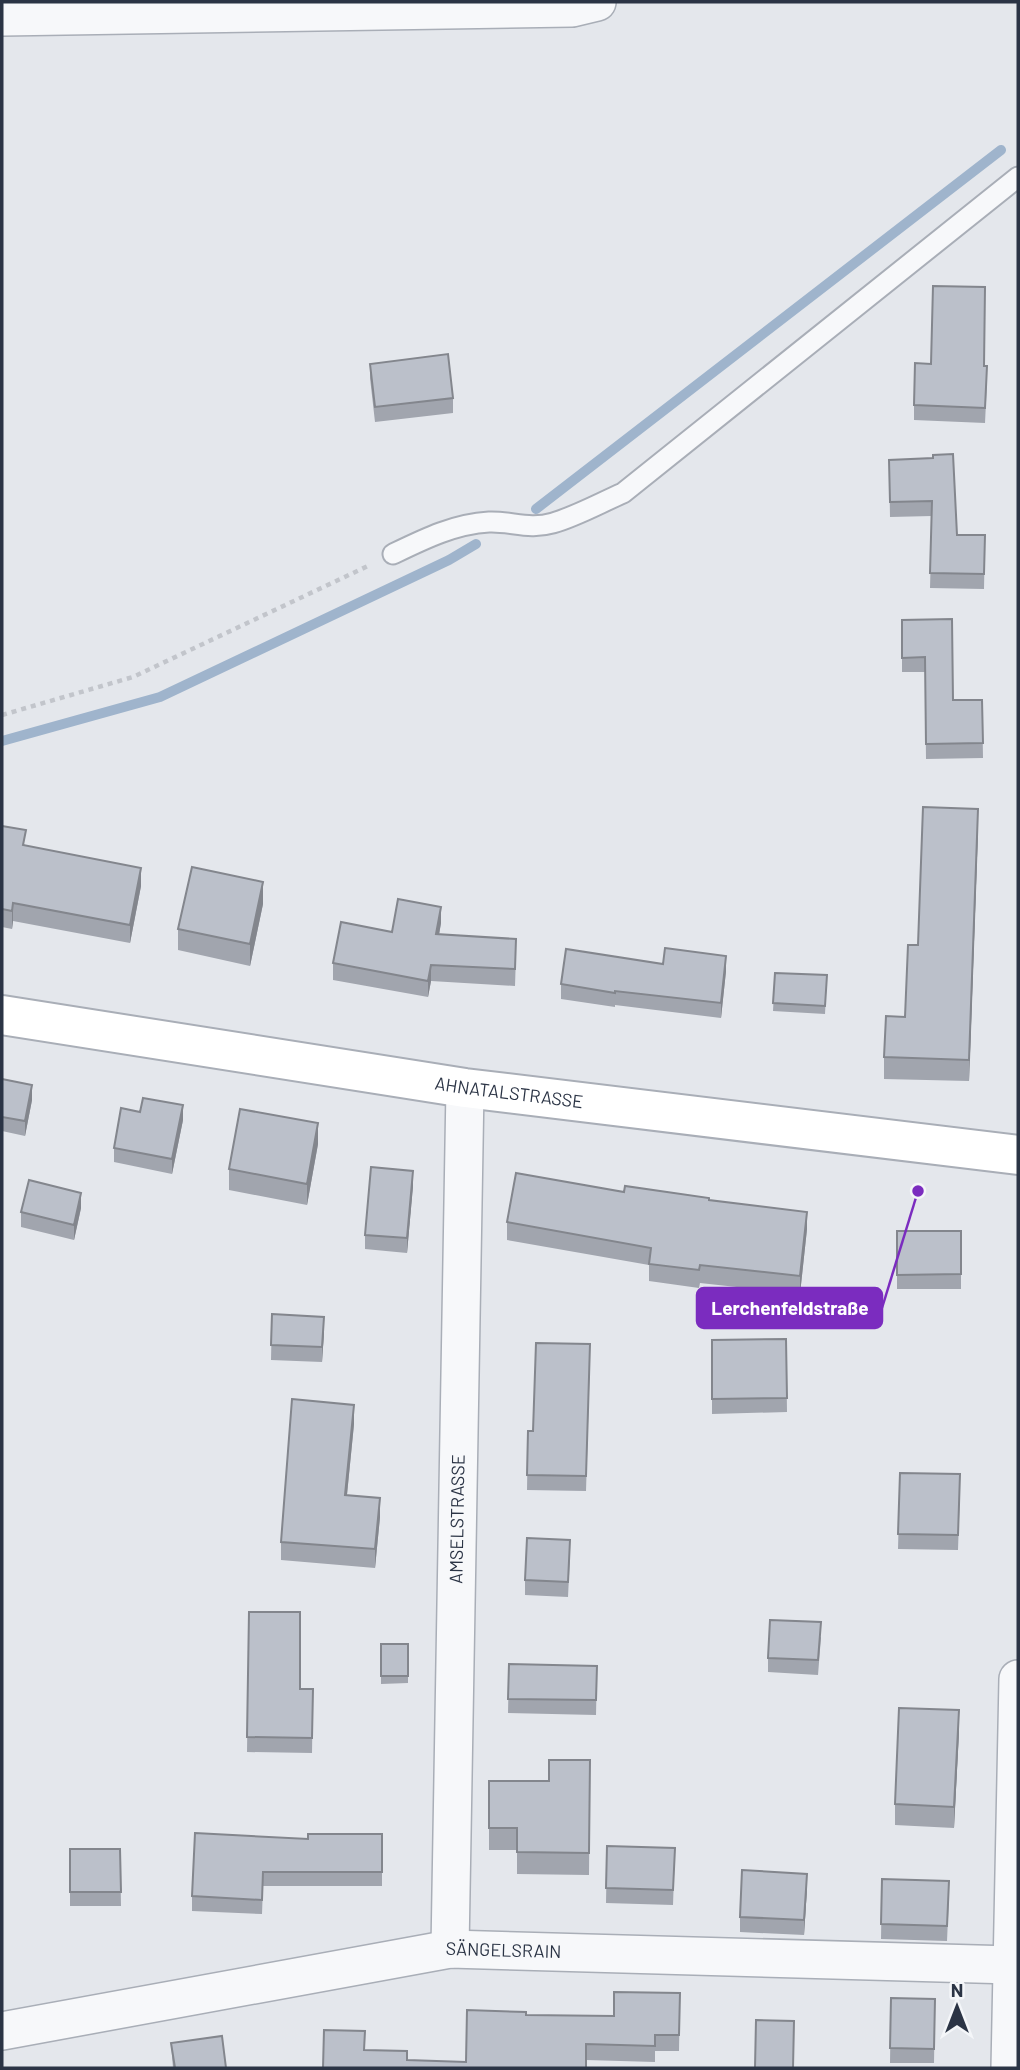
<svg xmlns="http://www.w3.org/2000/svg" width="1020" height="2070" font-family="Barlow,sans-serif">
  <rect width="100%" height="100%" fill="#e4e7ec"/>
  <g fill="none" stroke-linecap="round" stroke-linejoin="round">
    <path stroke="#9fb4cc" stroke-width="10" d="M536 509 1001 150
      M2 741 160 697 449 560 476 544"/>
    <g stroke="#a9aeb7" stroke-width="23">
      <path id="lane" d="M393 554C424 539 454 524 489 522 511 521 529 530 553 523 577 516 600 503 623 493L1018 177"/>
    </g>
    <g stroke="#a9aeb7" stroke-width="40">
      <g id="street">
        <path d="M2 17 572 8 597 2"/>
        <path id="s1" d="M450 1949 465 1088"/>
        <path id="s2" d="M2 2031 450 1949 1012 1965"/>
        <path d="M1010 2068 1018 1679"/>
      </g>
    </g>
    <g stroke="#a9aeb7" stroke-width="42">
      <g id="secondary">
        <path id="s3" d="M2 1015 465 1088 1018 1155"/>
      </g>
    </g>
    <path stroke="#c2c5cb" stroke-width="4.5" stroke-dasharray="5 5" stroke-linecap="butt" d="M2 715 133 677 370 565"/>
    <use href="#lane" stroke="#f7f8fa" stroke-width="19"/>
    <use href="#street" stroke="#f7f8fa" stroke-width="37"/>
    <use href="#secondary" stroke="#fff" stroke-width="38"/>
  </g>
  <path fill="#a1a5ae" d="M370 364 453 398V413L375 422 370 378Z
    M984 366 987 381 985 423 914 420V405Z
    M933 458 957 535H985L984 589 930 588 932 516 890 517 889 460Z
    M902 620 953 700H982L983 758 926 759 925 672H902Z
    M2 826 26 846 141 886 130 943 13 921 12 929 2 927Z
    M978 830 969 1081 884 1079V1057L905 1017 918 945Z
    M263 904 250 966 178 950V929Z
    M441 923 439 935 516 955 515 986 431 981 428 997 333 980V963L392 932Z
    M663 964 726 971 721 1018 615 1005V1007L561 999V984Z
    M775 973 827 975 825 1014 773 1011Z
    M2 1079 32 1100 25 1136 2 1131Z
    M183 1120 172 1174 114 1162V1148Z
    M318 1144 307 1205 229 1190V1169Z
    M413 1186 407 1253 365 1249V1235Z
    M624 1192 709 1200 807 1229 800 1294 700 1283 699 1288 649 1281V1265L507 1240V1222Z
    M81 1208 74 1240 21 1227V1212Z
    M897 1231H961V1289H897Z
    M272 1314 324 1332 322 1362 271 1360Z
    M786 1339 787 1412 712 1414V1340Z
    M590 1359 586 1491 527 1490 528 1431H533Z
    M354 1424 347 1495 380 1517 375 1568 281 1560V1542Z
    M900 1473 960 1489 958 1550 898 1549Z
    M570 1555 568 1597 525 1595V1580Z
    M249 1612 300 1689H313L312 1753 247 1752Z
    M821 1637 818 1675 768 1672V1658Z
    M381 1644H408V1683L381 1684Z
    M509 1664 597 1666 596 1715 508 1713Z
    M959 1732 954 1828 895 1825V1804Z
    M590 1760 589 1875 517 1874V1850H489V1781H549Z
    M382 1834V1886H263L262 1914 192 1911V1896L308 1839Z
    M607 1846 675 1848 673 1905 606 1903Z
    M70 1849H120L121 1906H70Z
    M882 1879 949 1896 947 1941 881 1939Z
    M807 1888 804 1935 740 1932V1917Z
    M680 1993 679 2051H655V2062L586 2060 323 2068 407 2060 466 2062 526 2015 614 2016Z
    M891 1998 935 1999 934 2063H890Z
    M171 2043 226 2068H173Z"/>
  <path fill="#83868d" d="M978 809V830L969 1081V1060Z
    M141 868V886L130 943V925Z
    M263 882V904L250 966V944Z
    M13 903V921L12 929V911Z
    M441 907V923L436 951V934Z
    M726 956V971L721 1018V1003Z
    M431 965V981L428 997V981Z
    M32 1085V1100L25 1136V1121Z
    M183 1105V1120L172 1174V1159Z
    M318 1123V1144L307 1205V1184Z
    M413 1171V1186L407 1253V1238Z
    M81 1193V1208L74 1240V1225Z
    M807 1212V1229L800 1294V1276Z
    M324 1317V1332L322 1362V1347Z
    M354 1405V1424L345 1514V1495Z
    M380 1498V1517L375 1568V1549Z
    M959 1710V1732L954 1828V1807Z
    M807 1874V1888L804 1935V1920Z"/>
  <path fill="#bbc0ca" stroke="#83868d" stroke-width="2" d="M933 286 985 287 984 366H987L985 408 914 405 915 363 931 364Z
    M448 354 453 398 375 407 370 364Z
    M953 454 957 535H985L984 574 930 573 932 501 890 502 889 460 933 458V455Z
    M952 619 953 700H982L983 743 926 744 925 657 902 658V620Z
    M923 807 978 809 969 1060 884 1057 886 1016 905 1017 908 945H918Z
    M2 826 26 830 23 845 141 868 130 925 13 903 12 911 2 909Z
    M192 867 263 882 250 944 178 929Z
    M398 899 441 907 436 934 516 939 515 969 431 965 428 981 333 963 341 922 392 932Z
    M665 948 726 956 721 1003 615 991V993L561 984 566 949 663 964Z
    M775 973 827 975 825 1006 773 1003Z
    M2 1079 32 1085 25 1121 2 1117Z
    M143 1098 183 1105 172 1159 114 1148 121 1108 140 1112Z
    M240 1109 318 1123 307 1184 229 1169Z
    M371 1167 413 1171 407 1238 365 1235Z
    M516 1173 624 1192 625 1186 709 1198V1200L807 1212 800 1276 700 1265 699 1270 649 1264 651 1248 507 1222Z
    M29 1180 81 1193 74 1225 21 1212Z
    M897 1231H961V1274L897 1275Z
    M272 1314 324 1317 322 1347 271 1345Z
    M786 1339 787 1398 712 1399V1340Z
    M536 1343 590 1344 586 1476 527 1475 528 1431H533Z
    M292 1399 354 1405 345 1495 380 1498 375 1549 281 1542Z
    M900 1473 960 1474 958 1535 898 1534Z
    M527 1538 570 1540 568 1582 525 1580Z
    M249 1612H300V1689H313L312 1738 247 1737Z
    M770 1620 821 1622 818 1660 768 1658Z
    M381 1644H408V1676H381Z
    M509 1664 597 1666 596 1700 508 1699Z
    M899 1708 959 1710 954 1807 895 1804Z
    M549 1760H590L589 1853 517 1852V1828H489V1781H549Z
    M195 1833 308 1839V1834H382V1872H263L262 1900 192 1896Z
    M607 1846 675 1848 673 1890 606 1888Z
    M70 1849H120L121 1892H70Z
    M742 1870 807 1874 804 1920 740 1917Z
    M882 1879 949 1881 947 1926 881 1924Z
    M614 1992 680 1993 679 2035H655V2046L586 2044V2068H323L324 2030 365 2031 364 2050 407 2051V2060L466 2062 467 2010 526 2012V2015L614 2016Z
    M891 1998 935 1999 934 2049 890 2048Z
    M756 2020 794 2021 793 2068H755Z
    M222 2036 226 2068H175L171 2043Z"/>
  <g text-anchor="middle" stroke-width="6" stroke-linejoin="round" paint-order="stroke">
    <g font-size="18" fill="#2b3445" stroke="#f4f6f9">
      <text dy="6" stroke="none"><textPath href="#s3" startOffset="513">AHNATALSTRASSE</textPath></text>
      <text dy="6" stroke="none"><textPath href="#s1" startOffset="430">AMSELSTRASSE</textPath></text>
      <text dy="6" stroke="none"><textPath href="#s2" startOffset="509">SÄNGELSRAIN</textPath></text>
    </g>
  </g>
  <path fill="none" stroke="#7b2cbf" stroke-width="2.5" d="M918 1191L882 1308"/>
  <circle fill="#7b2cbf" stroke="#f4f6f9" stroke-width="2.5" cx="918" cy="1191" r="7"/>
  <rect fill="#7b2cbf" stroke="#7b2cbf" stroke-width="2.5" x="697" y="1288" width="185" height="40" rx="7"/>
  <g font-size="19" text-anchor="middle" font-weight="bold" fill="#fff">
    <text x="790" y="1315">Lerchenfeldstraße</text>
  </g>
  <rect width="1020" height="2070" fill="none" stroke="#2b3445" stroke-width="7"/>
  <g transform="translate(957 2007)" stroke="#f4f6f9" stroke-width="5" paint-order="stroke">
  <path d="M0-5L12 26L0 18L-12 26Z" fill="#2b3445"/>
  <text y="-10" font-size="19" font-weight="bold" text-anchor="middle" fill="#2b3445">N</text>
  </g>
</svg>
